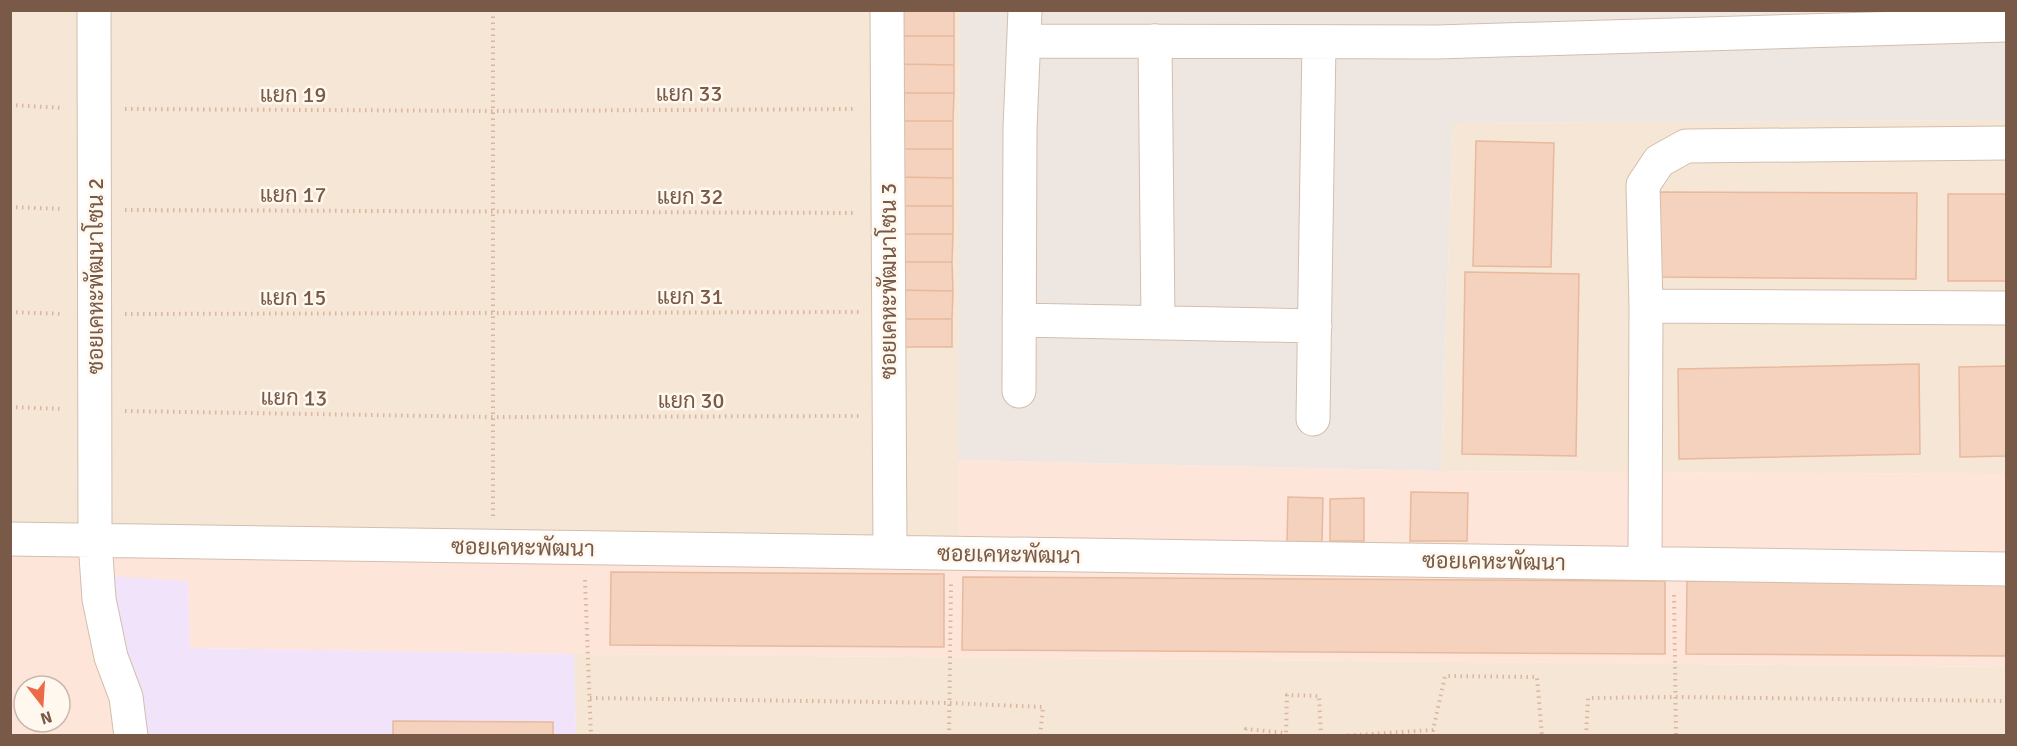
<svg xmlns="http://www.w3.org/2000/svg" width="2017" height="746" font-family="Signika,Sarabun,sans-serif">
  <rect width="100%" height="100%" fill="#fdf4e7"/>
  <path fill="#f6e6d5" d="M11 11H960L958 541 11 527Z
    M2006 120V474L1441 471 1453 123Z
    M574 654 2006 667V735H576Z"/>
  <path fill="#fee5da" fill-rule="evenodd" d="M958 460 1441 471 2006 474V667L574 654 190 648 188 581 142 735 11 736V527L958 540ZM24 686H60V722H24Z"/>
  <path fill="#eee7e1" d="M960 11H2006V120L1453 123 1441 471 958 460Z"/>
  <path fill="#f1e3fa" d="M110 576 188 581 190 648 574 654 576 735H142L112 613Z"/>
  <path fill="#f4d2bd" stroke="#e8b99c" stroke-width="1.5" d="M899 10H954V36H899Z
    M899 36H954V65L899 64Z
    M899 64 954 65V93H899Z
    M899 93H954L953 121H899Z
    M899 121H953V149H899Z
    M1476 141 1554 143 1551 267 1473 266Z
    M899 149H953V178L899 177Z
    M899 177 953 178V206H898Z
    M1659 192 1917 193 1916 279 1659 277Z
    M1948 194H2006V281H1948Z
    M898 206H953V234H898Z
    M898 234H953L952 262H898Z
    M898 262H952L953 291 898 290Z
    M1465 272 1579 274 1576 456 1462 454Z
    M898 290 953 291 952 319H898Z
    M898 319H952V347H897Z
    M1919 364 1920 454 1679 459 1678 369Z
    M2006 366V456L1960 457 1959 367Z
    M1411 492 1468 493 1467 541H1410Z
    M1288 497 1323 498 1322 542H1287Z
    M1364 498V541H1330V499Z
    M611 572 944 574V647L610 645Z
    M963 577 1665 581V654L962 650Z
    M1687 581 2006 583V656L1686 654Z
    M393 721 553 722V736H393Z"/>
  <g fill="none" stroke-linecap="round" stroke-linejoin="round">
    <g stroke="#d3beae" stroke-width="35">
      <path id="minor" d="M94 10 95 541 99 599 111 657 126 697 131 736
        M887 10 890 552
        M1024 41 1437 42 2006 25
        M1155 41 1158 322
        M1646 306 2006 308
        M1019 320 1315 326
        M1019 391 1020 128 1025 10
        M1313 419 1319 42
        M10 539 2006 569
        M1645 563 1646 306 1643 185 1659 161 1686 146 2006 143"/>
    </g>
    <path stroke="#dab69f" stroke-width="4" stroke-dasharray="1.5 4.5" stroke-linecap="butt" d="M10 105 64 108
      M125 109 492 111 856 109
      M10 207 64 209
      M125 210 856 213
      M10 312 64 314
      M125 314 859 312
      M10 407 64 409
      M125 411 492 417 859 416
      M493 516V10
      M585 580 591 736
      M1674 595 1676 736
      M590 698 949 703 1043 707 1040 736
      M949 736 951 584
      M1245 736 1246 729 1286 733 1287 695 1319 696 1321 736
      M1342 736 1433 730 1445 676 1537 677 1542 736
      M1586 736 1588 698 1675 697 2006 701"/>
    <use href="#minor" stroke="#fff" stroke-width="33"/>
  </g>
  <g text-anchor="middle" stroke-width="5" stroke-linejoin="round" paint-order="stroke">
    <g font-size="22" fill="#795a49" stroke="#fff8ee">
      <text x="689" y="101">แยก 33</text>
      <text x="293" y="102">แยก 19</text>
      <text x="293" y="202">แยก 17</text>
      <text x="690" y="204">แยก 32</text>
      <text transform="translate(95 276) rotate(-90)" y="8">ซอยเคหะพัฒนาโซน 2</text>
      <text transform="translate(888 281) rotate(-90)" y="8">ซอยเคหะพัฒนาโซน 3</text>
      <text x="690" y="304">แยก 31</text>
      <text x="293" y="305">แยก 15</text>
      <text transform="translate(294 397) rotate(1)" y="8">แยก 13</text>
      <text x="691" y="408">แยก 30</text>
      <text transform="translate(523 547) rotate(1)" y="8">ซอยเคหะพัฒนา</text>
      <text transform="translate(1009 554) rotate(1)" y="8">ซอยเคหะพัฒนา</text>
      <text transform="translate(1494 561) rotate(1)" y="8">ซอยเคหะพัฒนา</text>
    </g>
  </g>
  <rect width="2017" height="746" fill="none" stroke="#795a49" stroke-width="24"/>
  <g transform="translate(42 704) rotate(163)"><circle r="28" fill="#fff8ee" stroke="#c9b9ac" stroke-width="1.5"/>
  <path d="M0-4.5L10 22L0 15L-10 22Z" fill="#ed6a46"/>
  <text y="-9" font-size="16" font-weight="bold" text-anchor="middle" fill="#795a49">N</text>
  </g>
</svg>
